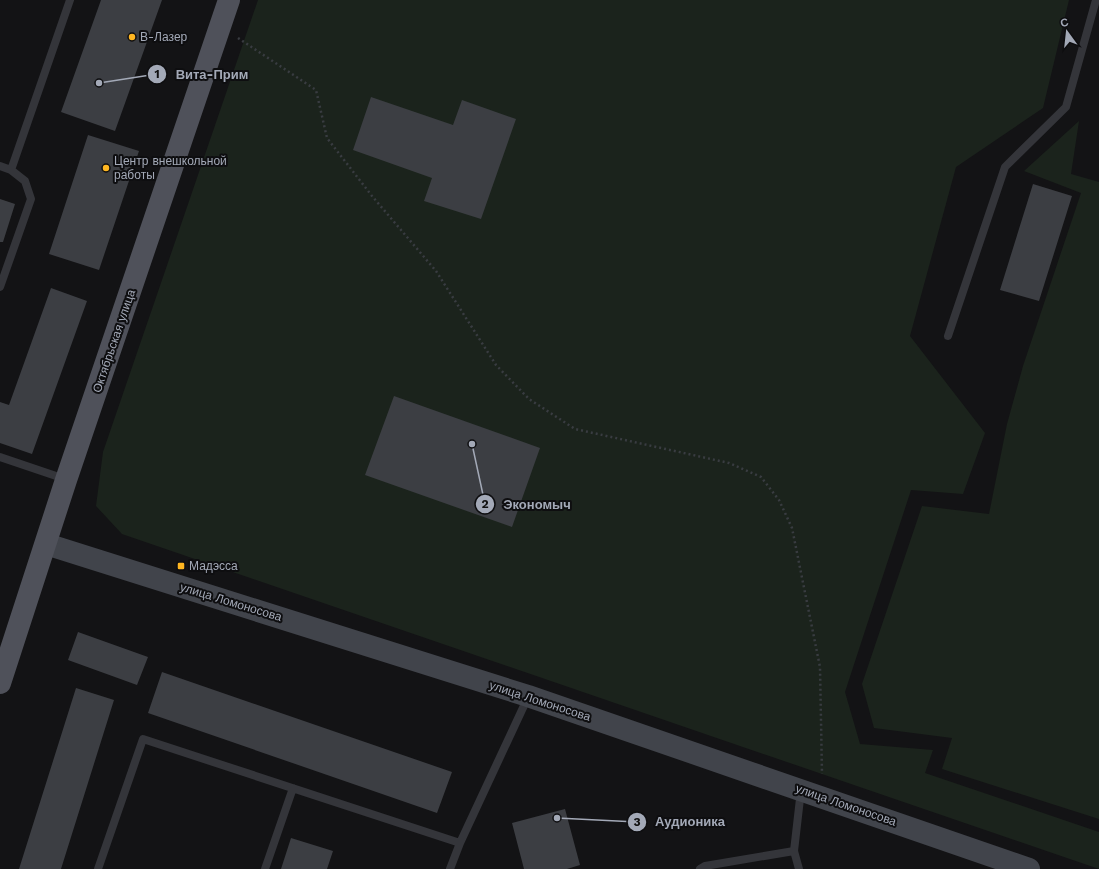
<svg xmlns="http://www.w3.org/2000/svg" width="1099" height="869" font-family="'Work Sans',sans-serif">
  <rect width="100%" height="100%" fill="#131315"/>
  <path fill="#1b231c" d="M258 0H1069L1043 108 956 167 910 336 985 433 963 494 911 490 845 692 860 744 933 750 925 773 1099 832V869L122 534 96 506 103 452Z
    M1079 121 1071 174 1099 182V819L942 769 952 738 874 728 862 684 922 506 989 514 1007 424 1023 366 1081 193 1024 171Z"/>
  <path fill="#3c3e43" d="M101 0H162L115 131 61 112Z
    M371 97 453 125 462 100 516 119 481 219 424 201 432 178 353 150Z
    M88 135 139 151 99 270 49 254Z
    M1033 184 1072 196 1039 301 1000 290Z
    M0 199 15 204 3 242H0Z
    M51 288 87 301 32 454 0 443V402L9 405Z
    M394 396 540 448 512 527 365 475Z
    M78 632 148 657 137 685 68 660Z
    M162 672 452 772 437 813 148 713Z
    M76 688 114 700 61 869H19Z
    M565 809 580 865 567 869H524L512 823Z
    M291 838 333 851 327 869H281Z"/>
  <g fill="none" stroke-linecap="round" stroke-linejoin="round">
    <path stroke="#393c41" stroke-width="2.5" stroke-dasharray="2 3" stroke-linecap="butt" d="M238 38 316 90 327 138 372 196 436 271 496 365 529 399 575 429 729 463 761 477 779 500 792 528 820 667 822 774"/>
    <path stroke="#34353a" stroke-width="8" d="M0 166 11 170 25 181 31 199 0 287
      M11 170 70 0
      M948 336 1005 167 1066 107 1096 0
      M0 457 65 479
      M98 869 143 739 460 843
      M265 869 293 788
      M450 869 460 843 528 697
      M700 869 705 866 794 851
      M799 869 794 851 801 790"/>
    <path stroke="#41444b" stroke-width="22" d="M46 544 528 696 1029 869"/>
    <path stroke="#4f515a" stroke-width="22" d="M0 683 66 480 229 0"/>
  </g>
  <g fill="#ffb621" stroke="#0e0e10" stroke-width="1.5">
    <circle cx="132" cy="37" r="4"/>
    <circle cx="106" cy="168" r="4"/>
    <rect x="177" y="562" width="8" height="8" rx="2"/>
  </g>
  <g text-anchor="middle" stroke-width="4" stroke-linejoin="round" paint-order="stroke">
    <g font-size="12" fill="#a3a9b7" stroke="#0e0e10" text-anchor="start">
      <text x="140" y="41">В-Лазер</text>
      <text x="114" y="165">Центр внешкольной<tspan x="114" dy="14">работы</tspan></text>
      <text x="189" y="570">Мадэсса</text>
    </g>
    <g font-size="12" fill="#a3a9b7" stroke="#0e0e10">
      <text transform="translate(114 341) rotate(-71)" y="4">Октябрьская улица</text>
      <text transform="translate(231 602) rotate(17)" y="4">улица Ломоносова</text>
      <text transform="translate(540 701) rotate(18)" y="4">улица Ломоносова</text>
      <text transform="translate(846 805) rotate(19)" y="4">улица Ломоносова</text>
    </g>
  </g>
  <path fill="none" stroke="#a3a9b7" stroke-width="1.5" d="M99 83L157 74M472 444L485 504M557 818L637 822"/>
  <g fill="#a3a9b7" stroke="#0e0e10" stroke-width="1.5">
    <circle cx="99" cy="83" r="4"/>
    <circle cx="472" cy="444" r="4"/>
    <circle cx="557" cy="818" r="4"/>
    <circle cx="157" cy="74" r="10"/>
    <circle cx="485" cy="504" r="10"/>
    <circle cx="637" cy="822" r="10"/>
  </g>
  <g font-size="12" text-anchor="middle" font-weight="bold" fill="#111">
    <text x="157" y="78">1</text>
    <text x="485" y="508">2</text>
    <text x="637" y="826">3</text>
  </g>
  <g font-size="13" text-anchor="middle" font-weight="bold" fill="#a3a9b7" stroke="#0e0e10" stroke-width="4" stroke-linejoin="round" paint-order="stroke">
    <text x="212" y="79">Вита-Прим</text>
    <text x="537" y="509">Экономыч</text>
    <text x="690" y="826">Аудионика</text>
  </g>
  <g transform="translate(1067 32) rotate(345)" stroke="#0e0e10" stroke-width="3" paint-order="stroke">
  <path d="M0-3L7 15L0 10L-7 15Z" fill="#a3a9b7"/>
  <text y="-6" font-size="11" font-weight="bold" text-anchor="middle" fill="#a3a9b7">С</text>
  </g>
</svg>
